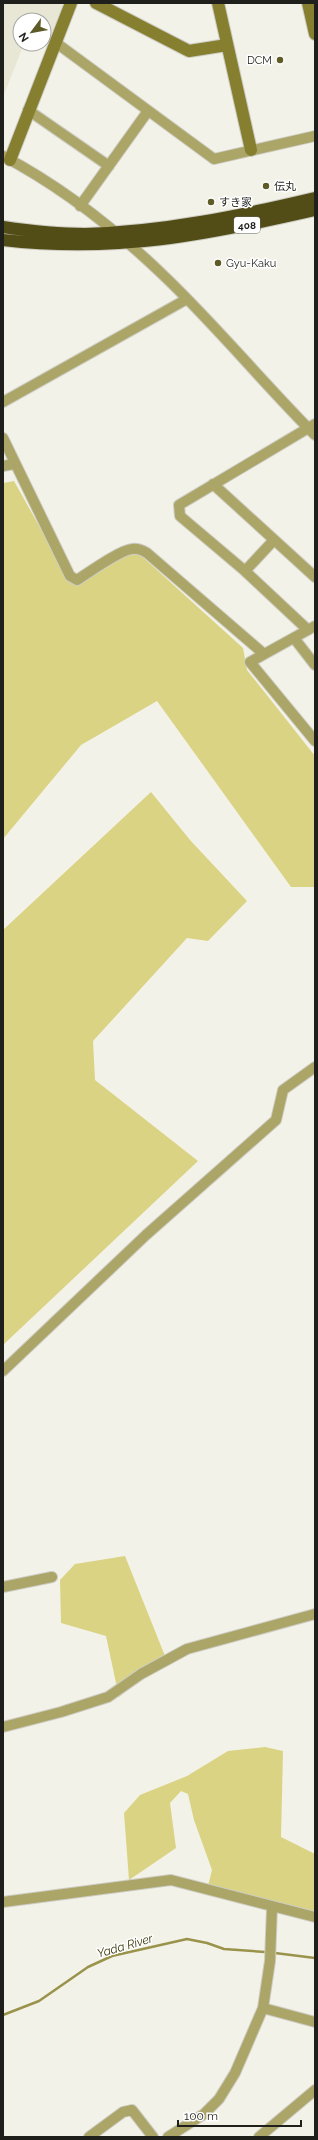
<svg xmlns="http://www.w3.org/2000/svg" width="318" height="2140" font-family="Raleway,'Noto Sans JP',sans-serif">
  <rect width="100%" height="100%" fill="#f3f2e8"/>
  <path fill="#e8e7d5" d="M3 3H65L54 31 44 27V20H20V44H24L3 97Z"/>
  <path fill="#dad383" d="M14 481 71 583 136 551 243 648 247 670 315 756V887H291L157 701 81 745 3 839V483Z
    M151 792 190 840 247 901 208 941 187 938 93 1041 95 1080 198 1161 3 1345V930Z
    M125 1556 165 1656 119 1697 106 1636 61 1623 60 1580 75 1564Z
    M265 1747 283 1751 281 1837 315 1854V1913L208 1886 212 1870 194 1820 188 1794 181 1791 170 1803 176 1848 129 1880 124 1813 140 1795 187 1776 228 1751Z"/>
  <g fill="none" stroke-linecap="round" stroke-linejoin="round">
    <path stroke="#9a934b" stroke-width="2.5" d="M275 1953 315 1958
      M3 2015 39 2001 88 1967 112 1956 187 1939 207 1943 224 1949 265 1952"/>
    <g stroke="#cdccc3" stroke-width="12">
      <path id="street" d="M55 42 214 159 315 136
        M28 110 109 166
        M3 156C60 186 114 228 161 273 215 324 262 382 315 435
        M80 206 148 111
        M3 402 187 299
        M3 438 70 576 77 580C88 573 120 550 132 549 138 548 142 550 147 553L264 654
        M3 466 14 464
        M213 484 315 577
        M245 571 274 540
        M315 626 250 662 315 741
        M308 630 245 571 180 516 179 505 315 424
        M294 638 315 665
        M3 1371 146 1235 276 1120 283 1090 315 1067
        M3 1587 52 1577
        M3 1727 61 1712 108 1697 141 1674 187 1649 315 1614
        M3 1902 171 1880 315 1917
        M263 2008 315 2022
        M89 2137 123 2112 132 2110 153 2137
        M168 2137 204 2114 219 2099 235 2073 263 2008 270 1961 272 1907
        M259 2137 315 2090"/>
    </g>
    <g stroke="#cdccc3" stroke-width="14">
      <path id="secondary" d="M96 3 189 51 227 45
        M218 3 251 150
        M308 3 315 34
        M10 160 71 3"/>
    </g>
    <g stroke="#cdccc3" stroke-width="14">
      <path id="highway" d="M3 227C30 231 57 234 85 234 163 232 239 216 315 198
        M3 240C116 253 206 235 315 210"/>
    </g>
    <use href="#street" stroke="#aba567" stroke-width="10"/>
    <use href="#secondary" stroke="#867f30" stroke-width="12"/>
    <use href="#highway" stroke="#524d16" stroke-width="12"/>
  </g>
  <g fill="#5f5b27" stroke="#fff" stroke-width="1.5">
    <circle cx="280" cy="60" r="4"/>
    <circle cx="266" cy="186" r="4"/>
    <circle cx="211" cy="202" r="4"/>
    <circle cx="218" cy="263" r="4"/>
  </g>
  <g text-anchor="middle" stroke-width="3" stroke-linejoin="round" paint-order="stroke">
    <rect fill="#fff" stroke="#626260" stroke-width="1" x="234" y="217" width="26" height="16" rx="3"/>
    <g font-size="10" font-weight="bold" fill="#1f1f1c">
      <text x="247" y="229">408</text>
    </g>
    <g font-size="11" fill="#1f1f1c" stroke="#fff" text-anchor="start">
      <text x="272" y="64" text-anchor="end">DCM</text>
      <text x="274" y="190">伝丸</text>
      <text x="219" y="206">すき家</text>
      <text x="226" y="267">Gyu-Kaku</text>
    </g>
    <g font-size="12" font-style="italic" fill="#373306" stroke="#fff">
      <text transform="translate(125 1946) rotate(-16)" y="4">Yada River</text>
    </g>
  </g>
  <rect width="318" height="2140" fill="none" stroke="#1f1f1c" stroke-width="8"/>
  <g transform="translate(32 32) rotate(238)"><circle r="19" fill="#ffffff" stroke="#a5a5a4"/>
  <path d="M0-3L7 15L0 10L-7 15Z" fill="#5f5b27"/>
  <text y="-6" font-size="11" font-weight="bold" text-anchor="middle" fill="#1f1f1c">N</text>
  </g>
  <path d="M178 2120v6h123v-6" fill="none" stroke="#1f1f1c" stroke-width="2"/>
  <text x="184" y="2120" font-size="12" fill="#1f1f1c" stroke="#ffffff" stroke-width="3" paint-order="stroke">100 m</text>
</svg>
